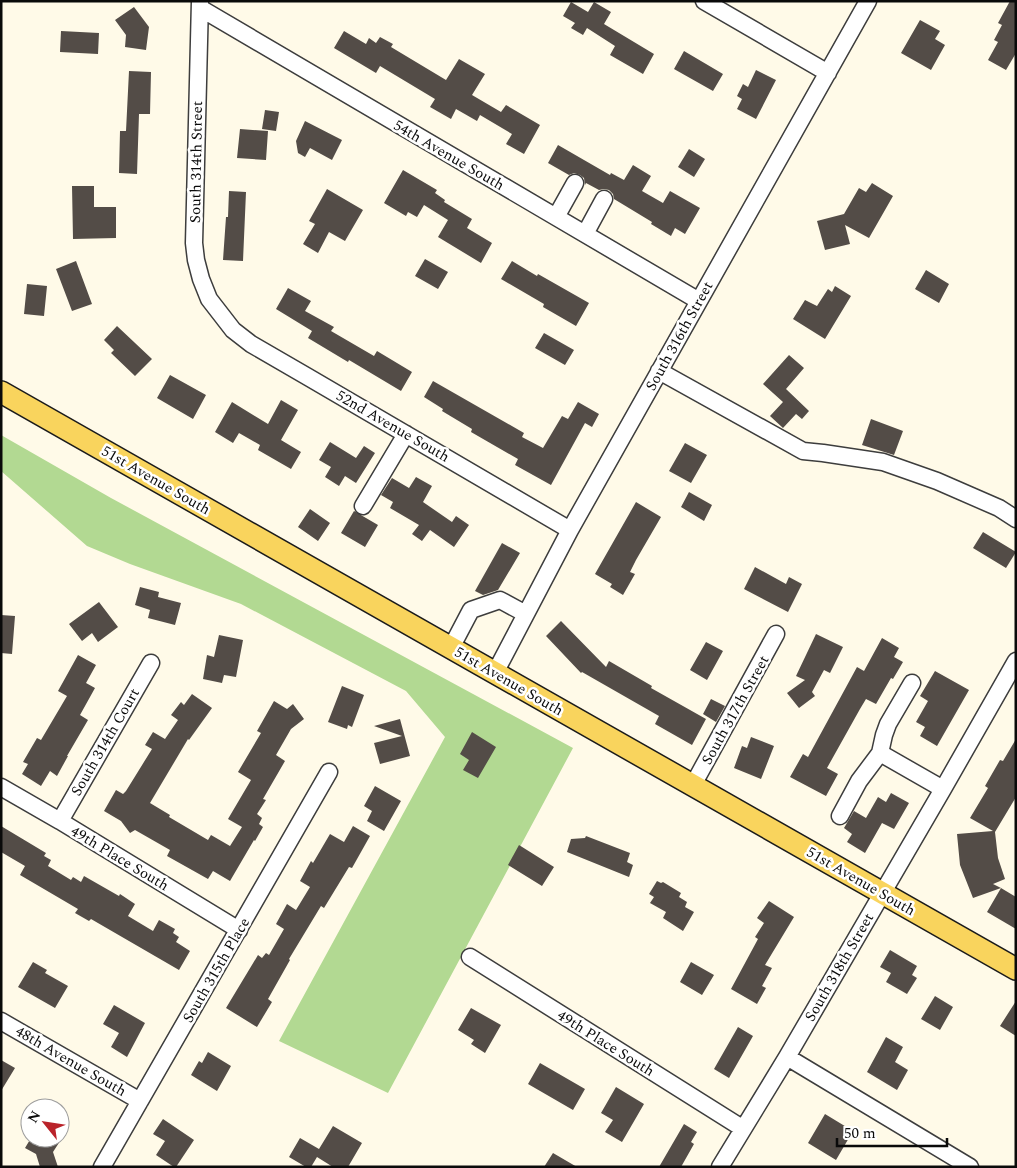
<svg xmlns="http://www.w3.org/2000/svg" width="1017" height="1168" font-family="Spectral,serif">
  <rect width="100%" height="100%" fill="#fffae8"/>
  <path fill="#b2d992" d="M1 435 111 498 573 748 388 1093 279 1041 445 737 406 691 241 604 130 564 87 546 1 471Z"/>
  <path fill="#534c47" d="M1010 1H1016V53L1006 70 988 60 998 42 994 40 1002 25 998 23Z
    M571 2 588 12 594 2 611 12 604 24 654 54 643 74 610 55 615 46 587 28 583 35 571 28 575 23 563 16Z
    M134 7 149 27 146 50 125 47 126 35 115 20Z
    M920 20 940 31 935 39 945 45 931 70 901 53Z
    M61 31 99 33 98 54 60 52Z
    M344 31 366 44 369 38 376 43 380 37 393 44 391 47 446 80 459 59 485 74 472 95 501 112 506 105 540 125 524 154 506 144 512 134 480 115 477 121 456 109 451 119 430 107 435 99 380 66 376 73 334 48Z
    M684 51 723 74 713 91 674 69Z
    M756 70 776 80 756 119 737 109 742 99 737 96 743 84 748 87Z
    M129 71 151 72 150 114H139L137 174 119 173 120 131H126Z
    M265 110 279 112 276 131 262 129Z
    M305 121 342 140 332 160 310 148 305 157 298 153 296 141Z
    M240 129 268 131 266 160 237 158Z
    M558 145 610 175 611 173 624 180 633 165 651 176 642 191 663 203 670 191 700 208 685 234 675 228 671 236 651 224 652 222 614 199 613 194 609 190 604 189 599 190 586 183 585 185 584 178 580 175 574 173 569 175 548 163Z
    M689 149 705 159 694 177 678 167Z
    M403 170 437 190 435 193 445 200 444 202 472 219 467 228 492 243 481 263 438 237 448 220 424 205 417 217 408 212 406 216 384 203Z
    M872 183 893 196 869 238 845 225 850 244 825 250 817 221 844 214 859 188 866 192Z
    M72 186H94V207H116V238L73 239Z
    M327 189 363 210 345 241 329 232 318 253 303 244 315 224 309 221Z
    M229 191 246 192 243 261 223 260 226 217H228Z
    M425 259 448 272 438 289 415 276Z
    M76 261 92 304 72 311 56 269Z
    M512 261 537 276 538 274 589 303 576 326 543 307 544 304 501 279Z
    M926 270 949 284 939 303 915 289Z
    M27 284 47 286 44 316 24 314Z
    M835 286 851 296 825 339 793 319 805 300 817 306 828 289 832 292Z
    M288 288 311 301 305 311 334 327 331 331 374 356 377 351 412 372 401 391 349 360 348 362 308 338 312 331 276 309Z
    M117 326 152 359 135 376 111 353 114 350 104 340Z
    M544 333 574 350 565 365 535 348Z
    M789 355 804 368 786 389 809 411 802 419 796 414 783 428 770 416 783 402 763 384Z
    M170 375 206 395 193 419 157 398Z
    M433 381 524 433 522 437 543 448 562 416 568 419 578 402 599 414 592 427 585 423 551 485 515 465 518 459 471 432 472 429 442 411 443 409 424 397Z
    M281 400 298 410 281 440 301 452 291 469 258 450 260 445 239 433 233 443 215 432 232 402 268 424Z
    M871 419 903 431 894 455 862 445Z
    M330 442 356 458 364 446 375 453 356 483 345 476 339 486 325 477 331 467 319 460Z
    M685 443 707 455 691 483 669 471Z
    M416 477 432 486 423 502 452 522 456 516 469 525 454 547 430 530 422 541 412 534 419 525 390 508 393 502 381 495 392 478 409 488Z
    M689 492 712 505 704 521 681 507Z
    M636 502 661 517 636 560 630 572 635 574 623 595 610 587 612 584 595 574Z
    M310 509 330 523 318 541 298 527Z
    M354 511 378 525 365 547 341 533Z
    M983 532 1016 552 1006 568 973 548Z
    M502 543 520 553 498 590 483 595 475 591Z
    M755 567 786 584 789 577 802 584 788 612 744 589Z
    M140 587 159 592 158 597 181 603 175 625 148 618 150 610 135 605Z
    M99 602 118 627 98 642 92 633 82 641 69 624Z
    M1 615 15 616 12 654 1 653Z
    M561 621 606 667 609 661 652 686 651 688 706 719 692 745 655 724 659 716 582 672 581 673 546 636Z
    M816 634 843 647 830 673 824 670 812 692 815 696 799 708 787 693 805 680 796 676Z
    M219 635 243 640 236 677 224 675 222 683 203 679 207 655 214 657Z
    M882 638 899 648 894 657 903 662 893 679 891 678 876 704 866 699 860 709 827 768 838 774 826 796 790 777 803 754 808 757 857 667 864 671Z
    M706 642 723 651 707 680 690 670Z
    M78 655 96 665 86 683 95 688 80 715 88 720 67 756H68L57 776 50 771 41 786 22 774 28 764 23 762 37 738 41 740 67 696 58 691Z
    M935 671 969 690 937 746 920 736 925 727 916 722 928 701 920 696Z
    M342 686 364 695 352 727 348 725 347 729 328 722Z
    M192 694 212 708 189 740 188 739 150 803 170 815 169 817 208 840 211 835 230 846 242 827 228 819 251 780 238 772 261 733 257 731 274 701 287 709 293 704 304 719 291 729 276 755 285 761 263 799 266 800 257 814 262 818 259 824 263 827 255 841 254 840 230 881 213 871 208 879 167 856 170 850 135 830 130 833 121 821 104 811 116 790 123 794 126 791 152 749 145 745 153 732 165 739 178 720 171 715 181 702 184 705Z
    M711 699 725 706 716 722 703 714Z
    M400 719 410 756 380 764 374 743 402 736 374 726Z
    M472 732 496 747 478 778 463 770 469 760 460 754Z
    M751 737 774 746 761 779 734 768 742 746 747 748Z
    M1016 739V797L995 832 998 858 1005 879 993 884 1001 888 973 898 960 865 957 834 993 831 970 818 988 788 985 786 1000 760 1003 761Z
    M375 786 401 801 384 831 367 821 372 811 364 806Z
    M891 793 909 803 894 829 882 823 865 853 847 842 852 834 844 828 854 811 866 818 878 797 886 802Z
    M1 826 46 853 44 856 51 860 48 866 71 880 73 877 81 882 84 876 119 896 120 894 135 904 128 916 153 931 159 920 175 929 173 933 179 937 176 942 190 951 179 970 91 919 89 921 75 913 78 909 20 875 25 866 1 852Z
    M353 826 370 836 352 868 349 867 324 908 321 906 289 959 290 960 268 999 272 1002 257 1027 226 1008 258 955 262 958 266 953 269 955 284 929 276 924 287 904 296 910 310 887 300 881 311 861 313 863 330 834 344 842Z
    M586 836 630 853 627 862 633 865 629 877 567 852 571 839 585 838Z
    M519 845 554 867 542 886 508 865Z
    M657 881 661 883 663 882 681 893 679 897 687 902 685 907 694 912 683 931 663 918 666 912 650 903 654 897 649 894Z
    M1001 888 1016 897V929L987 912Z
    M769 901 794 917 765 965 772 968 762 986 766 988 757 1004 731 989 758 939 755 937 764 923 757 918Z
    M890 950 917 966 912 975 917 978 907 994 886 982 891 973 880 967Z
    M33 962 47 970 45 973 68 986 55 1008 18 987Z
    M691 962 714 975 702 995 680 982Z
    M935 996 953 1007 940 1030 921 1019Z
    M1016 1001V1036L1000 1026Z
    M114 1005 145 1023 127 1057 111 1047 119 1033 103 1024Z
    M471 1008 501 1025 485 1053 471 1044 474 1040 458 1030Z
    M738 1027 753 1036 729 1078 714 1069Z
    M886 1037 903 1047 895 1062 908 1070 897 1090 867 1072Z
    M208 1052 231 1066 217 1091 191 1075 199 1061 202 1063Z
    M1 1060 15 1068 1 1091Z
    M540 1063 585 1089 573 1110 528 1084Z
    M616 1087 644 1104 622 1142 605 1132 613 1120 601 1113Z
    M825 1114 853 1131 836 1160 808 1143Z
    M163 1119 194 1140 176 1167H174L156 1155 165 1141 153 1134Z
    M684 1124 697 1132 691 1142 694 1144 681 1167H659Z
    M333 1126 362 1143 348 1167H333L317 1157 311 1167H306L289 1157 300 1138 319 1149Z
    M31 1138H62L53 1152 58 1167H40L36 1154 25 1148Z
    M553 1153 577 1167H544Z"/>
  <g fill="none" stroke-linecap="round" stroke-linejoin="round">
    <g stroke="#3d3d3d" stroke-width="19">
      <path id="minor" d="M200 1 194 243 196 260 201 279 209 299 233 330 251 344 308 377 570 530
        M704 1 828 73
        M200 8 699 301
        M556 217 575 183
        M585 234 604 199
        M659 371 803 451 823 453 883 462 937 481 999 508 1016 519
        M363 506 406 434
        M451 648 471 610 500 600 526 614
        M495 673 570 530 868 1
        M880 753 943 789
        M693 785 776 634
        M1 787 60 821 239 930
        M840 816 859 781 880 753 884 735 888 724 912 683
        M60 821 151 663
        M470 957 742 1128
        M1 1021 140 1101
        M787 1057 970 1167
        M102 1167 329 772
        M720 1167 787 1057 943 789 1016 661"/>
    </g>
    <g stroke="#1b1b1b" stroke-width="24">
      <path id="major" d="M1 392 1016 969"/>
    </g>
    <use href="#minor" stroke="#fff" stroke-width="16"/>
    <use href="#major" stroke="#f9d45d" stroke-width="21"/>
  </g>
  <g text-anchor="middle" stroke-width="5" stroke-linejoin="round" paint-order="stroke">
    <g font-size="15" fill="#0a0a0a" stroke="#fff">
      <text transform="translate(449 155) rotate(30)" y="5">54th Avenue South</text>
      <text transform="translate(196 162) rotate(-89)" y="5">South 314th Street</text>
      <text transform="translate(679 336) rotate(-61)" y="5">South 316th Street</text>
      <text transform="translate(393 426) rotate(30)" y="5">52nd Avenue South</text>
      <text transform="translate(156 480) rotate(30)" y="5">51st Avenue South</text>
      <text transform="translate(509 681) rotate(30)" y="5">51st Avenue South</text>
      <text transform="translate(735 710) rotate(-61)" y="5">South 317th Street</text>
      <text transform="translate(105 742) rotate(-60)" y="5">South 314th Court</text>
      <text transform="translate(120 858) rotate(31)" y="5">49th Place South</text>
      <text transform="translate(861 881) rotate(30)" y="5">51st Avenue South</text>
      <text transform="translate(839 967) rotate(-60)" y="5">South 318th Street</text>
      <text transform="translate(216 970) rotate(-60)" y="5">South 315th Place</text>
      <text transform="translate(606 1043) rotate(32)" y="5">49th Place South</text>
      <text transform="translate(71 1061) rotate(30)" y="5">48th Avenue South</text>
    </g>
  </g>
  <rect width="1017" height="1168" fill="none" stroke="#0a0a0a" stroke-width="5"/>
  <g transform="translate(45 1123) rotate(300)"><circle r="24" fill="#ffffff" stroke="#9d9d9d"/>
  <path d="M0-4L9 19L0 12L-9 19Z" fill="#ba232a"/>
  <text y="-8" font-size="14" font-weight="bold" text-anchor="middle" fill="#0a0a0a">N</text>
  </g>
  <path d="M837 1138v8h110v-8" fill="none" stroke="#0a0a0a" stroke-width="2.5"/>
  <text x="844" y="1138" font-size="15" fill="#0a0a0a" stroke="#ffffff" stroke-width="4" paint-order="stroke">50 m</text>
</svg>
